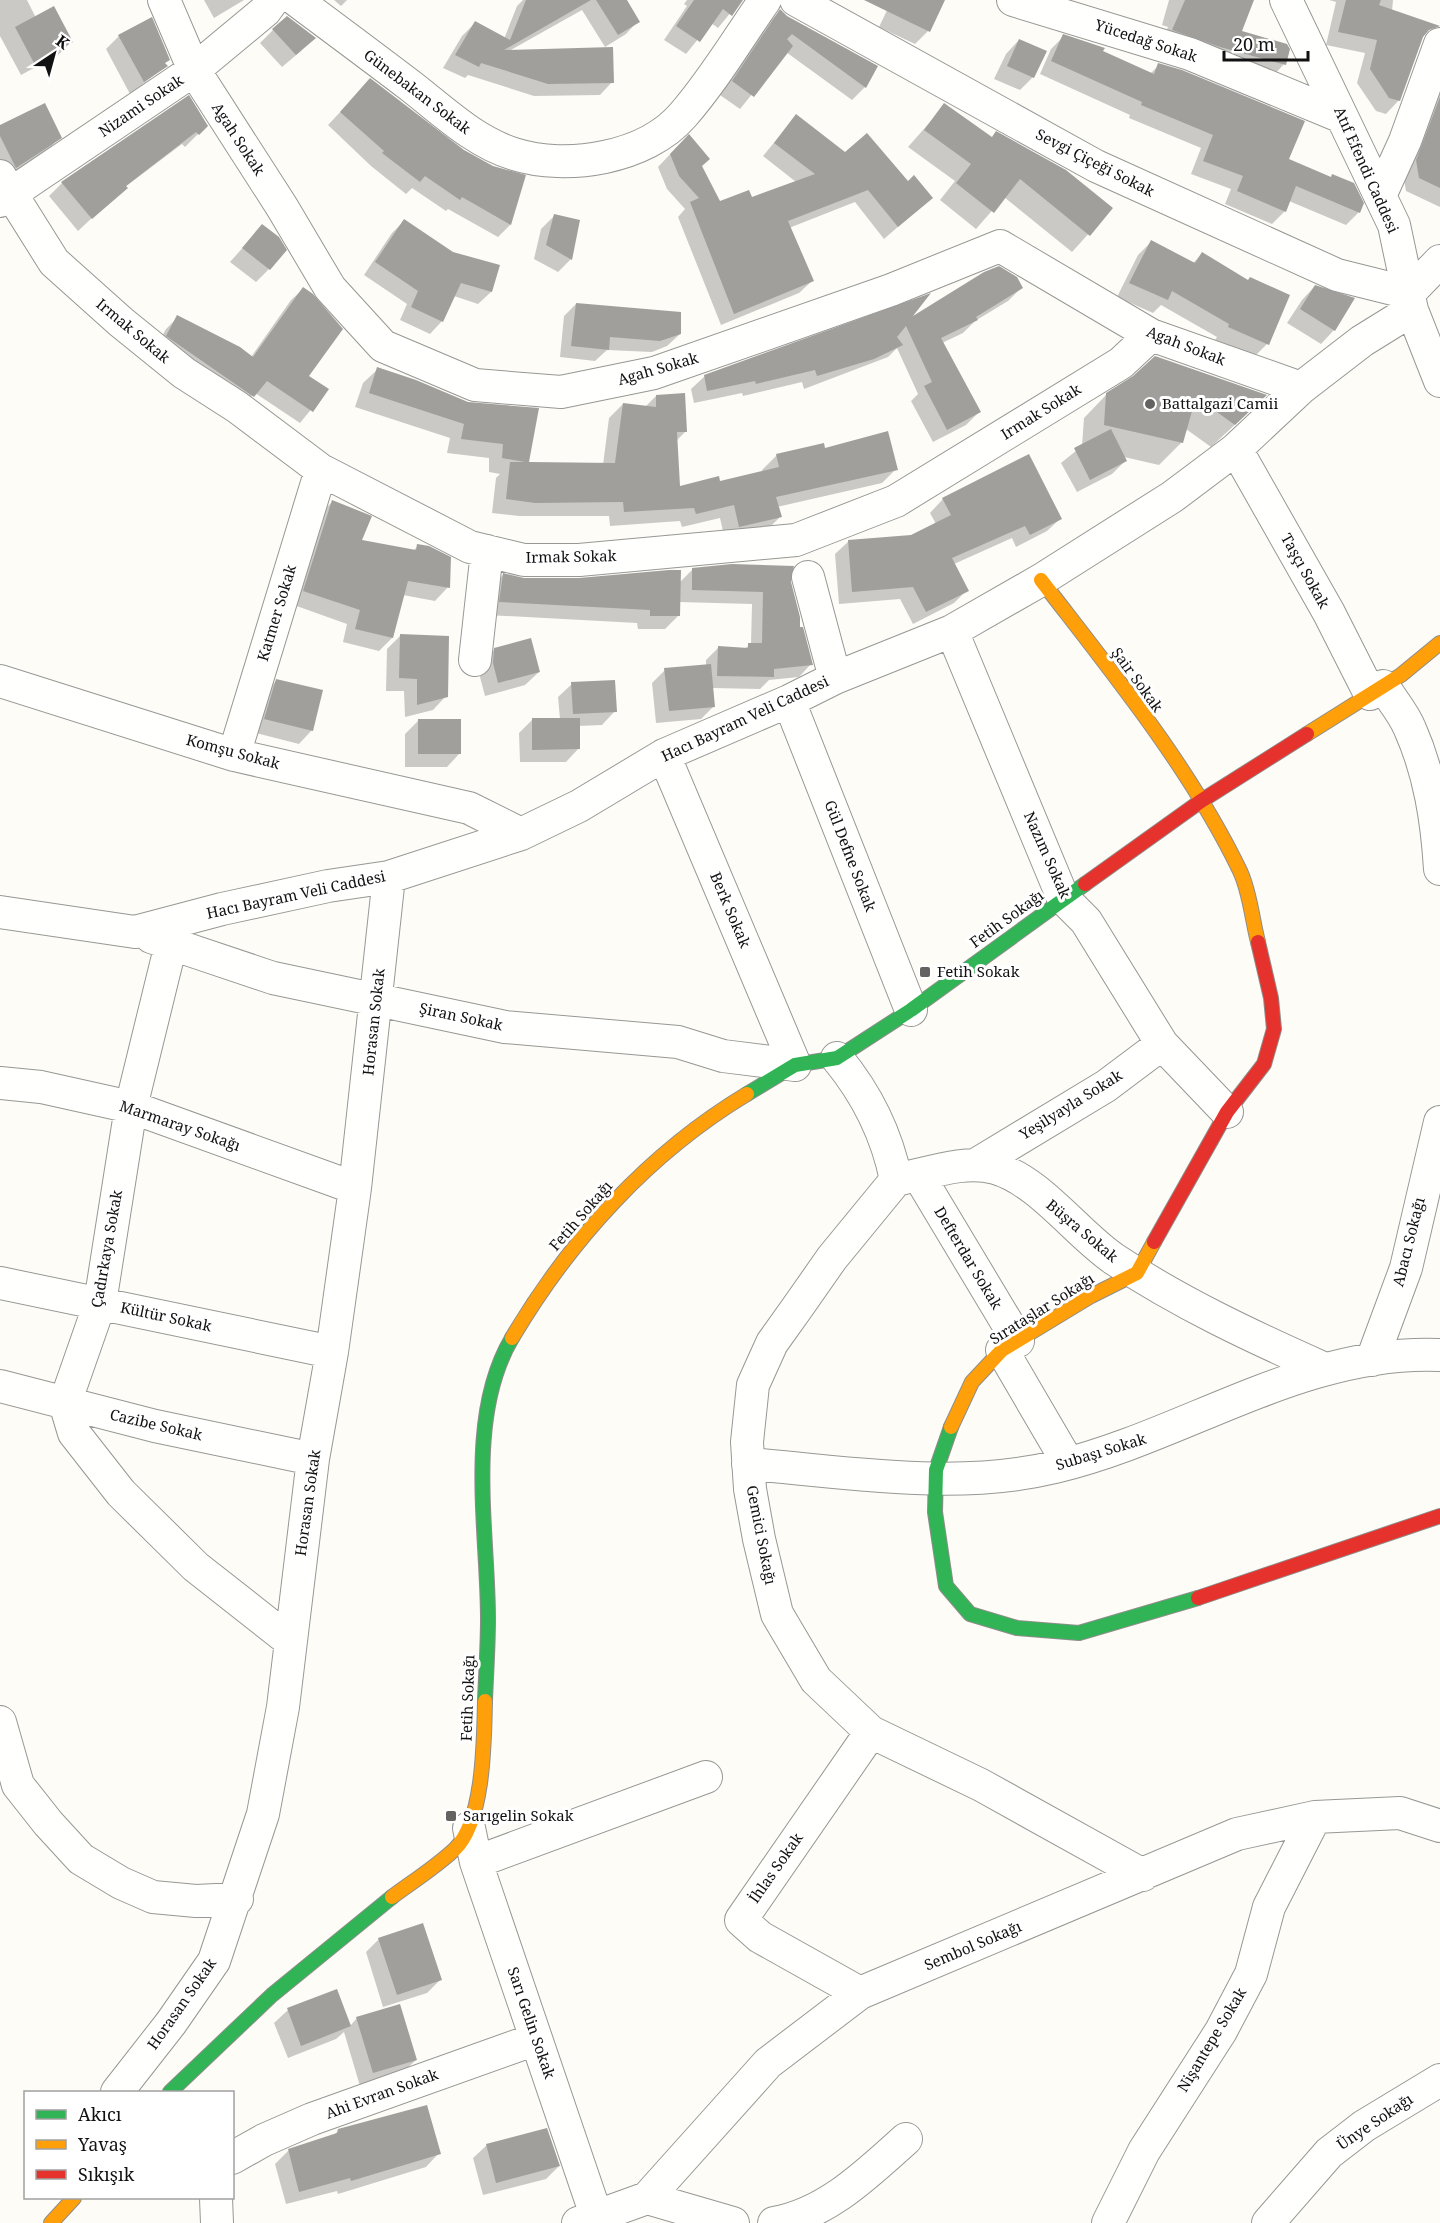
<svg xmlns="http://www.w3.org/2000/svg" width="1440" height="2223" font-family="'Noto Serif',serif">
  <rect width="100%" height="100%" fill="#fdfcf7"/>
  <path fill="#0003" d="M0 0H27L36 18 71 42 58 55 21 75 0 36Z
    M204 0H244L214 18Z
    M334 0H347L341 6Z
    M523 0H625L638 21 626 34 605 47 582 10 509 51 612 82 600 95 534 96 468 75 465 78 443 68 462 36 475 23 504 39 517 6Z
    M687 0H741L718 28 711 23 686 54 664 40 687 6 684 4Z
    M892 0H943L928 31 915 44 879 27Z
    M1169 0H1253L1240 32 1284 64 1273 76 1162 41 1168 27 1162 25Z
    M1329 0H1393L1392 11 1422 37 1399 100 1386 114 1376 111 1357 83 1365 53 1326 45 1336 2Z
    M780 11 865 87 852 100 786 52 740 109 720 95 767 24Z
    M273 30 301 51 282 67 260 43Z
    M119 36 166 66 130 94 106 49Z
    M1064 36 1150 74 1159 65 1359 212 1346 225 1289 201 1285 211 1272 224 1225 204 1231 189 1191 174 1201 148 1129 118 1130 115 1040 74 1051 49Z
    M1019 40 1033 77 1020 90 994 79 1006 54Z
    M1440 76V207L1406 191 1403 174Z
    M358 93 493 167 524 176 510 225 498 237 448 209 446 211 412 188 406 194 371 166 328 125Z
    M945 105 991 138 1111 209 1072 252 1004 197 976 229 940 200 955 181 908 147Z
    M796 116 845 154 931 198 884 239 855 202 789 228 812 281 799 293 721 325 678 217 685 209 667 189 658 167 677 147 700 166 719 203 751 199 796 182 763 156Z
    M206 126 185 147 182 144 125 187 78 231 49 196 62 183Z
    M0 127 60 137 47 151 3 180 0 175Z
    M554 216 579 221 571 259 558 272 534 259 541 229Z
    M404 221 453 253 498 266 491 292 478 304 454 296 442 321 430 334 400 320 407 304 364 275 392 233Z
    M262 226 269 269 256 282 230 262Z
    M1151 242 1193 263 1202 254 1248 281 1288 296 1267 344 1254 357 1215 340 1217 337 1161 305 1153 313 1117 297 1138 255Z
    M1315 286 1353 299 1334 330 1321 344 1287 323 1302 300Z
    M1022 287 1008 301 975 321 963 333 942 343 979 412 966 425 933 442 911 401 918 394 897 348 888 357 804 389 802 382 743 396 742 393 694 403 691 389 705 376Z
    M303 289 307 376 327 390 300 423 255 393 241 408 156 348 166 329 178 317 251 357 291 300Z
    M576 304 680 334 667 346 652 352 607 350 595 361 560 357 564 316Z
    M1156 357 1242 418 1211 447 1186 429 1182 442 1159 465 1124 457 1126 460 1112 474 1077 492 1061 463 1082 446 1084 418 1107 394 1134 378Z
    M378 369 468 403 527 464 603 465 609 418 623 404 645 407 656 396 685 432 676 441 679 488 719 483 763 473 762 470 777 455 824 450 896 469 882 483 777 507 780 517 766 531 725 540 720 518 682 527 680 521 610 526 609 516H519L492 513 496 478 500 474 489 472V458L447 453 450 438 355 407 363 383Z
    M1029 456 1061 518 1047 531 1016 547 1012 538 954 564 967 590 954 603 913 624 900 599 839 604 835 554 849 541 911 536 936 524 930 513 943 499Z
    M332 502 360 541 413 551 418 546 448 587 435 601 403 595 392 638 379 651 343 642 347 624 291 604 319 515Z
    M693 569 789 581 798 629 811 664 799 677 769 680 760 689 712 688 714 706 701 719 656 723 652 683 665 670 706 666V660L718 648 744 649 751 644 752 604 679 602 678 616 665 629H638L637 623 487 615 490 588 503 575 524 579 679 583Z
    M400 636 446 696 433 710 405 717 404 691H386L387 649Z
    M495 649 539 672 525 685 485 696 480 677 482 663Z
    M277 680 312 730 299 744 252 732 263 694Z
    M572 684 615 711 602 725 578 726 579 748 566 762H520L519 733 532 720 560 719 558 697Z
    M418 721 460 753 447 767H405V734Z
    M379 1939 440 1980 427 1993 383 2007 366 1952Z
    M288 2010 350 2026 357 2018 416 2060 402 2073 360 2086 344 2032 336 2039 288 2058 274 2023Z
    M339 2130 439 2153 426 2167 338 2194 337 2191 286 2204 275 2164 288 2151 333 2136Z
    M487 2145 559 2166 546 2179 483 2195 473 2158Z"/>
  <path fill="#a19f9c" d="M526 0H591L504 50 613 47 614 83 548 84 481 63 479 67 455 55 475 21 510 40Z
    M596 0H627L640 22 618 35Z
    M694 0H743L732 16 723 9 700 42 676 26Z
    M864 0H945L930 32Z
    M1185 0H1254L1242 31 1287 44 1290 49 1286 65 1220 47 1172 30Z
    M1346 0H1381L1379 5 1440 26 1429 30 1423 37 1400 101 1389 98 1370 69 1377 40 1338 32Z
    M54 6 73 42 34 63 15 27Z
    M780 9 787 16 878 66 866 88 792 34 787 39 793 46 754 97 732 81Z
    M287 16 316 38 296 55 272 29Z
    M152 17 170 60 165 63 168 66 144 82 118 35Z
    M1063 34 1105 48 1103 51 1154 74 1158 63 1182 70 1305 121 1289 159 1331 177 1332 174 1354 183 1364 203 1360 213 1296 186 1286 212 1237 191 1243 176 1203 161 1213 135 1141 105 1142 102 1051 61Z
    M1019 39 1047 51 1034 78 1007 66Z
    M370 78 464 150 493 166 526 175 511 225 462 197 460 200 425 176 420 182 382 153 384 151 340 112Z
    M189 95 208 126 199 135 196 132 126 186 128 188 92 219 61 182Z
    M1440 97V188L1419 178 1416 160Z
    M45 103 62 138 16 168 0 136V125Z
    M944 103 992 137 996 131 1066 170 1113 208 1090 236 1020 179 994 213 956 183 971 164 924 130Z
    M796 114 845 152 867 133 908 181 914 175 933 198 898 227 868 190 788 221 814 281 734 314 690 202 699 198 679 176 670 154 689 134 710 159 702 166 720 201 749 190 752 197 815 174 774 143Z
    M554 214 580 220 572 260 546 245Z
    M404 219 453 252 500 265 492 292 461 283 443 322 411 307 418 291 375 262Z
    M262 224 279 237 287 250 270 270 242 248Z
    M1151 240 1195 263 1202 252 1248 280 1250 277 1290 295 1269 345 1228 327 1229 324 1172 291 1168 300 1129 283Z
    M999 266 1017 277 1023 288 976 317 978 320 941 338 981 412 947 430 924 386 932 382 906 326 897 337 903 345 874 359 817 376 815 370 756 384 755 381 707 391 704 375 931 293 913 316 984 272Z
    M1315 285 1355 298 1335 331 1300 309Z
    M303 287 313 294 343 329 309 376 329 389 313 412 267 381 254 397 166 336 177 315 240 347 253 357Z
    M576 303 681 312V334L660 341 610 337 609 350 571 346Z
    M1155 356 1267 395 1235 425 1196 397 1183 443 1104 425 1106 393 1133 376Z
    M377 367 416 380 468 402 539 408 529 462 615 463 623 403 656 407V395L685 393 687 432H677L680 486 719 476 720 481 779 467 776 454 824 443 825 448 888 431 898 470 776 497 782 517 739 527 734 505 696 514 694 508 624 512 623 502 535 503 506 499 510 462H525L502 458 503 444 461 439 464 424 369 393Z
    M1111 429 1127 461 1090 480 1074 448Z
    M1029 454 1062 519 1030 535 1025 526 952 558 969 591 926 612 913 587 852 592 848 540 911 535 951 515 942 498Z
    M332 500 372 516 362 540 416 550 417 544 429 546 451 557 450 588 408 581 393 638 355 629 360 610 303 591Z
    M732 564 794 566 791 582 800 617V627H803L813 665 774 669V677L717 676 718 646 748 648V643H762L763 592 692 590V568Z
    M669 570H681L680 616H650V610L499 602 503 573 524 578H579Z
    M400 634 449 636 448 697 417 705V679L399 678Z
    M531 638 540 672 498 683 493 663 494 648Z
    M711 664 715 707 669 711 664 668Z
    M276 679 323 690 313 731 264 719Z
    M615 680 617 712 573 714 571 682Z
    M532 718H580V749L532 750Z
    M418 719H461V754H418Z
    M423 1923 442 1980 397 1995 378 1938Z
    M337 1989 351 2026 301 2046 287 2008Z
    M400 2004 417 2060 373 2073 356 2017Z
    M427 2105 441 2154 351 2181 350 2178 299 2192 288 2149 337 2133 338 2129Z
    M547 2128 560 2166 496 2183 486 2144Z"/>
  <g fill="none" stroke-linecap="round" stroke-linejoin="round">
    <g stroke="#979795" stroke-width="34">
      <path id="street" d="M164 0 194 70 282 207 330 288 383 346 475 385 561 392 654 373 891 290 1000 246 1151 335 1301 388
        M296 0C335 29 374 58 412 87 444 112 475 142 514 154 567 171 646 158 683 115 713 81 739 37 765 0
        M796 0 1096 166 1337 275 1409 293 1440 261
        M1013 0 1190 54 1342 117
        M1286 0 1394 225 1412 310 1440 381
        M0 176 54 262 121 322 184 373 237 407 321 470 470 547 524 560H579L796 540 896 501 1121 363 1151 335
        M1380 196 1405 141 1440 44
        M0 201 194 70 265 11 273 0
        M1236 449 1329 613 1370 694
        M808 577 835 678
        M952 631 1063 898 1086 921 1162 1044 1227 1112
        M475 660 487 551
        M0 681 234 755 469 808 521 834
        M1383 686C1392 700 1404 714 1410 729 1430 774 1437 821 1440 869
        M789 701 911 1010
        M234 755 321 470
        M664 755 795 1065
        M0 912 135 932 222 909 328 886 389 877 521 834 579 806 664 755 789 701 835 678 952 631 1041 580 1172 497 1236 449 1301 388 1362 341 1412 310
        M151 937 273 978 505 1027 678 1042 723 1056 795 1065
        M171 944 131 1107 100 1303 65 1403 74 1433 121 1493 196 1567 290 1641
        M837 1058C866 1093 887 1135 896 1180L832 1258 797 1308 772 1343 753 1385 747 1442 750 1489 759 1539 777 1614 816 1680 871 1732 981 1785 1143 1875
        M0 1083 41 1087 131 1107 355 1188
        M977 1164 1106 1086 1162 1044
        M919 1176 1018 1341
        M896 1180C927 1174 964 1159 995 1168 1040 1181 1076 1233 1114 1259 1180 1303 1253 1337 1325 1369
        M0 1283 332 1352
        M1002 1350 1068 1463
        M1372 1360 1406 1268 1440 1122
        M0 1386 155 1426 313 1459
        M748 1464C849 1472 956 1491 1055 1467 1185 1436 1303 1349 1440 1355
        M0 1722 18 1785 48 1823 81 1859 121 1883 153 1897 196 1901 237 1899
        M469 1828 476 1862 597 2218
        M476 1862 706 1777
        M860 1993 760 1937 741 1920 871 1732
        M117 2092 171 2023 214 1961 263 1814 283 1707 313 1459 332 1352 355 1188 389 877
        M232 2158 264 2140 312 2119 536 2039
        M216 2198 217 2223
        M647 2198 733 2223
        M578 2223 647 2198 768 2063 860 1993 1237 1834 1315 1817 1400 1813 1440 1826
        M774 2223C827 2214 868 2173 906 2139
        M1108 2223 1144 2151 1221 2031 1251 1974 1269 1907 1315 1817
        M1268 2223 1329 2153 1364 2126 1440 2080"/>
    </g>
    <g stroke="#8e8d8b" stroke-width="16">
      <path id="fast" d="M747 1094 795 1065 837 1058 911 1010 1085 884
        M951 1427 936 1470 935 1512 946 1586 970 1614 1017 1628 1079 1633 1198 1598
        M485 1701C486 1674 488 1646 488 1619 488 1531 465 1417 512 1338
        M170 2092 272 1995 392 1897"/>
    </g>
    <g stroke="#8e8d8b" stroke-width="16">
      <path id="slow" d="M1041 580C1111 671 1190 767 1240 871 1250 892 1252 919 1258 942
        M1307 734 1401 675 1440 643
        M512 1338C570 1240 649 1153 747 1094
        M951 1427 972 1382 1002 1350 1091 1296 1137 1273 1154 1242
        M392 1897C412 1882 436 1867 455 1849 484 1821 484 1741 485 1701
        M51 2223 74 2198"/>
    </g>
    <g stroke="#8e8d8b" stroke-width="16">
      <path id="jam" d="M1085 884 1201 801 1307 734
        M1154 1242 1227 1112 1264 1064 1274 1029 1271 998 1258 942
        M1198 1598 1440 1516"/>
    </g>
    <use href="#street" stroke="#fffffe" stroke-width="32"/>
    <use href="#fast" stroke="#30b455" stroke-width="14"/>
    <use href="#slow" stroke="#ff9f0a" stroke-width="14"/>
    <use href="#jam" stroke="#e5322d" stroke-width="14"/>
  </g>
  <g fill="#646362" stroke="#fff" stroke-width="2">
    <circle cx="1150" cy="404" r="6"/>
    <rect x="919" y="966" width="12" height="12" rx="3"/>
    <rect x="445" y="1810" width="12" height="12" rx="3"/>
  </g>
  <g text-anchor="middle" stroke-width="6" stroke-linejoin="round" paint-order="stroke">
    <g font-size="15" fill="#111" stroke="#fff">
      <text transform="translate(1146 41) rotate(18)" y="5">Yücedağ Sokak</text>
      <text transform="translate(417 92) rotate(37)" y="5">Günebakan Sokak</text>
      <text transform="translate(141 106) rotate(-34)" y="5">Nizami Sokak</text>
      <text transform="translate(238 139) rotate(57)" y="5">Agah Sokak</text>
      <text transform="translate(1095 163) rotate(27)" y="5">Sevgi Çiçeği Sokak</text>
      <text transform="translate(1366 170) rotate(66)" y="5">Atıf Efendi Caddesi</text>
      <text transform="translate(133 331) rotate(40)" y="5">Irmak Sokak</text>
      <text transform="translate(1186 346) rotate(21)" y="5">Agah Sokak</text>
      <text transform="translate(658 369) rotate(-16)" y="5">Agah Sokak</text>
      <text transform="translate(1041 412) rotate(-32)" y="5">Irmak Sokak</text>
      <text transform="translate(571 557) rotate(-1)" y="5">Irmak Sokak</text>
      <text transform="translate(1305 571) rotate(61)" y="5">Taşçı Sokak</text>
      <text transform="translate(277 613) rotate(-73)" y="5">Katmer Sokak</text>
      <text transform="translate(1137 680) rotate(54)" y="5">Şair Sokak</text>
      <text transform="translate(745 719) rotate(-25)" y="5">Hacı Bayram Veli Caddesi</text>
      <text transform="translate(233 752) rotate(15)" y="5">Komşu Sokak</text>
      <text transform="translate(1047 855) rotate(66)" y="5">Nazım Sokak</text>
      <text transform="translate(850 856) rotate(69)" y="5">Gül Defne Sokak</text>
      <text transform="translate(296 895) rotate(-12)" y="5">Hacı Bayram Veli Caddesi</text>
      <text transform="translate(730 910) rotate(67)" y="5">Berk Sokak</text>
      <text transform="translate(1007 919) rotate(-36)" y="5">Fetih Sokağı</text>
      <text transform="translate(461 1017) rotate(12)" y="5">Şiran Sokak</text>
      <text transform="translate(374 1022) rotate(-84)" y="5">Horasan Sokak</text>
      <text transform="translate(1071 1105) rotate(-32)" y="5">Yeşilyayla Sokak</text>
      <text transform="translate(180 1126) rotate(19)" y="5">Marmaray Sokağı</text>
      <text transform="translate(581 1216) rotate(-49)" y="5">Fetih Sokağı</text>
      <text transform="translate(1082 1231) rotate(40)" y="5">Büşra Sokak</text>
      <text transform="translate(1409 1242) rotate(-76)" y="5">Abacı Sokağı</text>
      <text transform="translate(107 1249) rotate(-80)" y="5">Çadırkaya Sokak</text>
      <text transform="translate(968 1258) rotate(59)" y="5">Defterdar Sokak</text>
      <text transform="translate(1042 1309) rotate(-32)" y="5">Sırataşlar Sokağı</text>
      <text transform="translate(166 1317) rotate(12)" y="5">Kültür Sokak</text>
      <text transform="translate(156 1425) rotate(13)" y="5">Cazibe Sokak</text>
      <text transform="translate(1101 1452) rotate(-17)" y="5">Subaşı Sokak</text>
      <text transform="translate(308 1503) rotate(-82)" y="5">Horasan Sokak</text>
      <text transform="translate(761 1535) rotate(79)" y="5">Gemici Sokağı</text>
      <text transform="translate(468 1698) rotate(-88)" y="5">Fetih Sokağı</text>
      <text transform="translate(776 1868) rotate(-55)" y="5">İhlas Sokak</text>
      <text transform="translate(973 1946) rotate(-23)" y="5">Sembol Sokağı</text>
      <text transform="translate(182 2004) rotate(-55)" y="5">Horasan Sokak</text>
      <text transform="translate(531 2023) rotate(71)" y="5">Sarı Gelin Sokak</text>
      <text transform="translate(1212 2040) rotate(-59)" y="5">Nişantepe Sokak</text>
      <text transform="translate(382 2094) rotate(-20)" y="5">Ahi Evran Sokak</text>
      <text transform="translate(1375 2122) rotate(-34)" y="5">Ünye Sokağı</text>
    </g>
    <g font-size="15" fill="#111" stroke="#fff" text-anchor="start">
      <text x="1162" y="409">Battalgazi Camii</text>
      <text x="937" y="977">Fetih Sokak</text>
      <text x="463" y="1821">Sarıgelin Sokak</text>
    </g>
  </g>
  <rect x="24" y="2091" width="210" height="108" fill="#ffffff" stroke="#a0a0a0" stroke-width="1.5"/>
  <rect x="36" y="2110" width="30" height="9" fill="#30b455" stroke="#a0a0a0" stroke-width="1.5"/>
  <text x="78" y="2121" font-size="18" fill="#111111">Akıcı</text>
  <rect x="36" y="2140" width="30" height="9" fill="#ff9f0a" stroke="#a0a0a0" stroke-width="1.5"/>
  <text x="78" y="2151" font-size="18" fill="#111111">Yavaş</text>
  <rect x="36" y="2170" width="30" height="9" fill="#e5322d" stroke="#a0a0a0" stroke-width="1.5"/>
  <text x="78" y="2181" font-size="18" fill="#111111">Sıkışık</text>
  <g transform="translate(54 54) rotate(36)" stroke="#ffffff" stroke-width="4.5" paint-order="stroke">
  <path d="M0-4.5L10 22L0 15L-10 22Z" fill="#111111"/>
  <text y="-9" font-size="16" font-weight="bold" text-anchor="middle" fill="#111111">K</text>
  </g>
  <path d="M1224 51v9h84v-9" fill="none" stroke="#111111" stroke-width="3"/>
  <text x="1233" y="51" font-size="18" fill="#111111" stroke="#ffffff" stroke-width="4.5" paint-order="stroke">20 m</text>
</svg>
